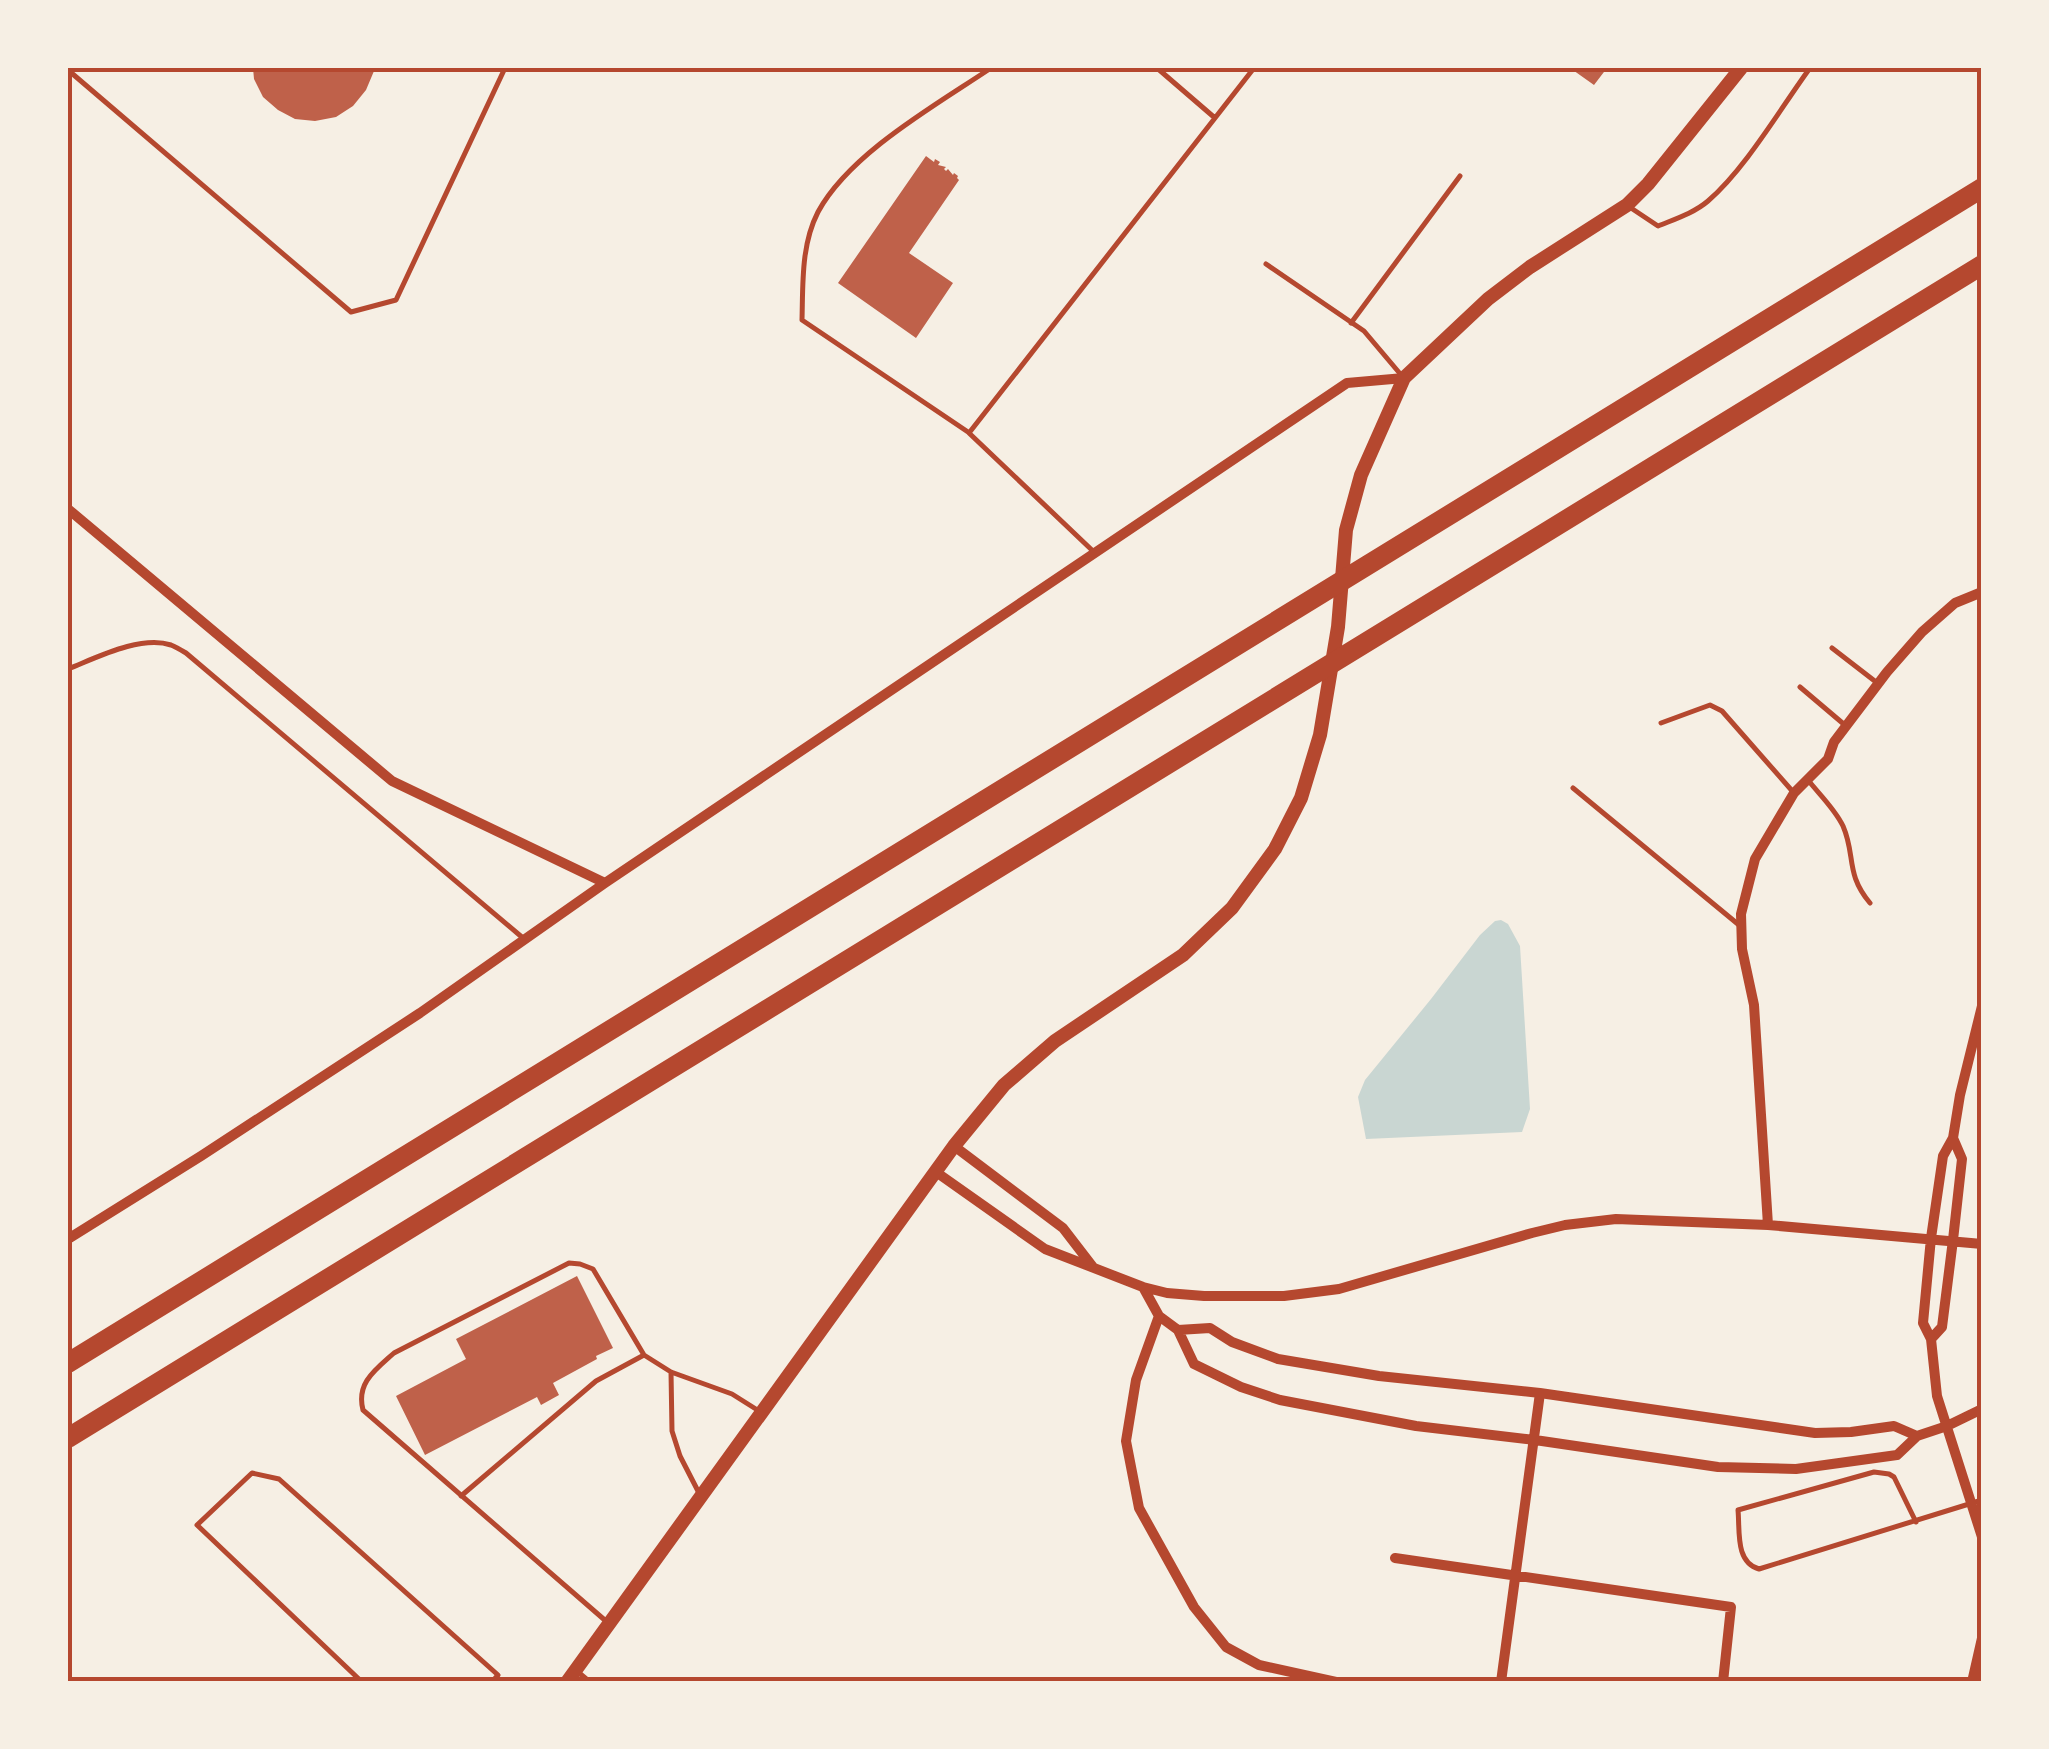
<svg xmlns="http://www.w3.org/2000/svg" width="2049" height="1749" font-family="Lato,sans-serif">
  <rect width="100%" height="100%" fill="#f6efe4"/>
  <path fill="#c9d6d2" d="M1501 920 1508 924 1520 946 1530 1109 1522 1132 1366 1139 1358 1097 1365 1080 1431 999 1480 935 1495 921Z"/>
  <path fill="#bf614a" d="M253 68H374V71L366 90 353 106 336 117 315 121 295 119 278 110 263 97 254 79Z
    M1570 68H1607L1594 85Z
    M926 156 934 162 935 159 940 162 938 165 946 167 944 169 946 171 948 169 953 175 954 173 958 176 957 178 959 180 909 253 953 283 916 338 838 283Z
    M577 1276 613 1348 596 1356 597 1359 553 1383 559 1395 541 1405 537 1397 425 1455 396 1396 466 1359 456 1339Z"/>
  <g fill="none" stroke-linecap="round" stroke-linejoin="round">
    <path stroke="#b5482f" stroke-width="5" d="M68 70 351 312 396 300 505 68
      M1215 118 1254 68
      M1631 208 1658 226C1675 219 1694 213 1708 201 1746 168 1780 109 1810 68
      M1266 264 1364 331 1402 376
      M1351 323 1460 176
      M968 432 802 320C803 284 801 245 818 212 850 153 936 105 991 68
      M1095 553 969 433 1215 118 1157 68
      M1832 648 1876 682
      M68 669C96 658 140 635 171 645 176 647 181 650 186 653L523 938
      M1800 687 1846 726
      M1661 723 1710 705 1722 711 1794 793
      M1808 780C1819 794 1835 809 1843 826 1856 856 1845 873 1870 903
      M1573 788 1739 925
      M671 1372 672 1431 680 1456 699 1493
      M461 1496 596 1381 644 1355
      M1916 1522 1894 1477 1889 1474 1874 1472 1738 1510C1740 1531 1735 1562 1759 1569L1982 1500
      M607 1622 363 1410C356 1383 375 1370 394 1353L569 1263 580 1264 593 1269 644 1355 671 1372 732 1394 759 1411
      M578 1672 590 1682
      M362 1682 197 1525 252 1473 279 1479 498 1675 492 1682"/>
    <path stroke="#b5482f" stroke-width="10" d="M68 509 392 781 605 883
      M1982 1006 1960 1095 1953 1138 1943 1156 1931 1238 1923 1323 1931 1339 1937 1396 1982 1537
      M954 1146 1063 1228 1093 1267
      M936 1172 1045 1249 1143 1287 1167 1293 1204 1296H1284L1339 1289 1532 1233 1565 1225 1616 1219 1768 1225 1982 1244
      M1768 1225 1754 1005 1742 949 1741 914 1755 859 1794 793 1828 759 1834 742 1887 672 1922 632 1955 603 1982 592
      M68 1239 201 1156 420 1013 605 883 1347 383 1404 378
      M1143 1287 1159 1316 1178 1330 1194 1364 1241 1387 1280 1400 1416 1426 1535 1440 1718 1467 1796 1469 1897 1455 1917 1436 1894 1426 1851 1432 1815 1433 1540 1393 1379 1376 1278 1359 1232 1342 1210 1328 1178 1330
      M1159 1316 1136 1380 1126 1441 1139 1508 1194 1607 1226 1647 1259 1665 1336 1682
      M1931 1339 1942 1327 1953 1240 1962 1159 1953 1138
      M1917 1436 1947 1426 1982 1409
      M1395 1558 1731 1607 1723 1682
      M1501 1682 1540 1393
      M1972 1682 1982 1638"/>
    <path stroke="#b5482f" stroke-width="14" d="M567 1682 954 1146 1004 1085 1055 1041 1183 955 1232 908 1275 849 1301 798 1320 735 1338 627 1346 530 1361 475 1404 378 1488 299 1530 267 1627 205 1648 184 1741 68"/>
    <path stroke="#b5482f" stroke-width="20" d="M68 1363 1982 188
      M68 1438 1982 265"/>
  </g>
  <rect width="2049" height="1749" fill="none" stroke="#f6efe4" stroke-width="140"/>
  <rect x="70" y="70" width="1909" height="1609" fill="none" stroke="#b5482f" stroke-width="4"/>
</svg>
